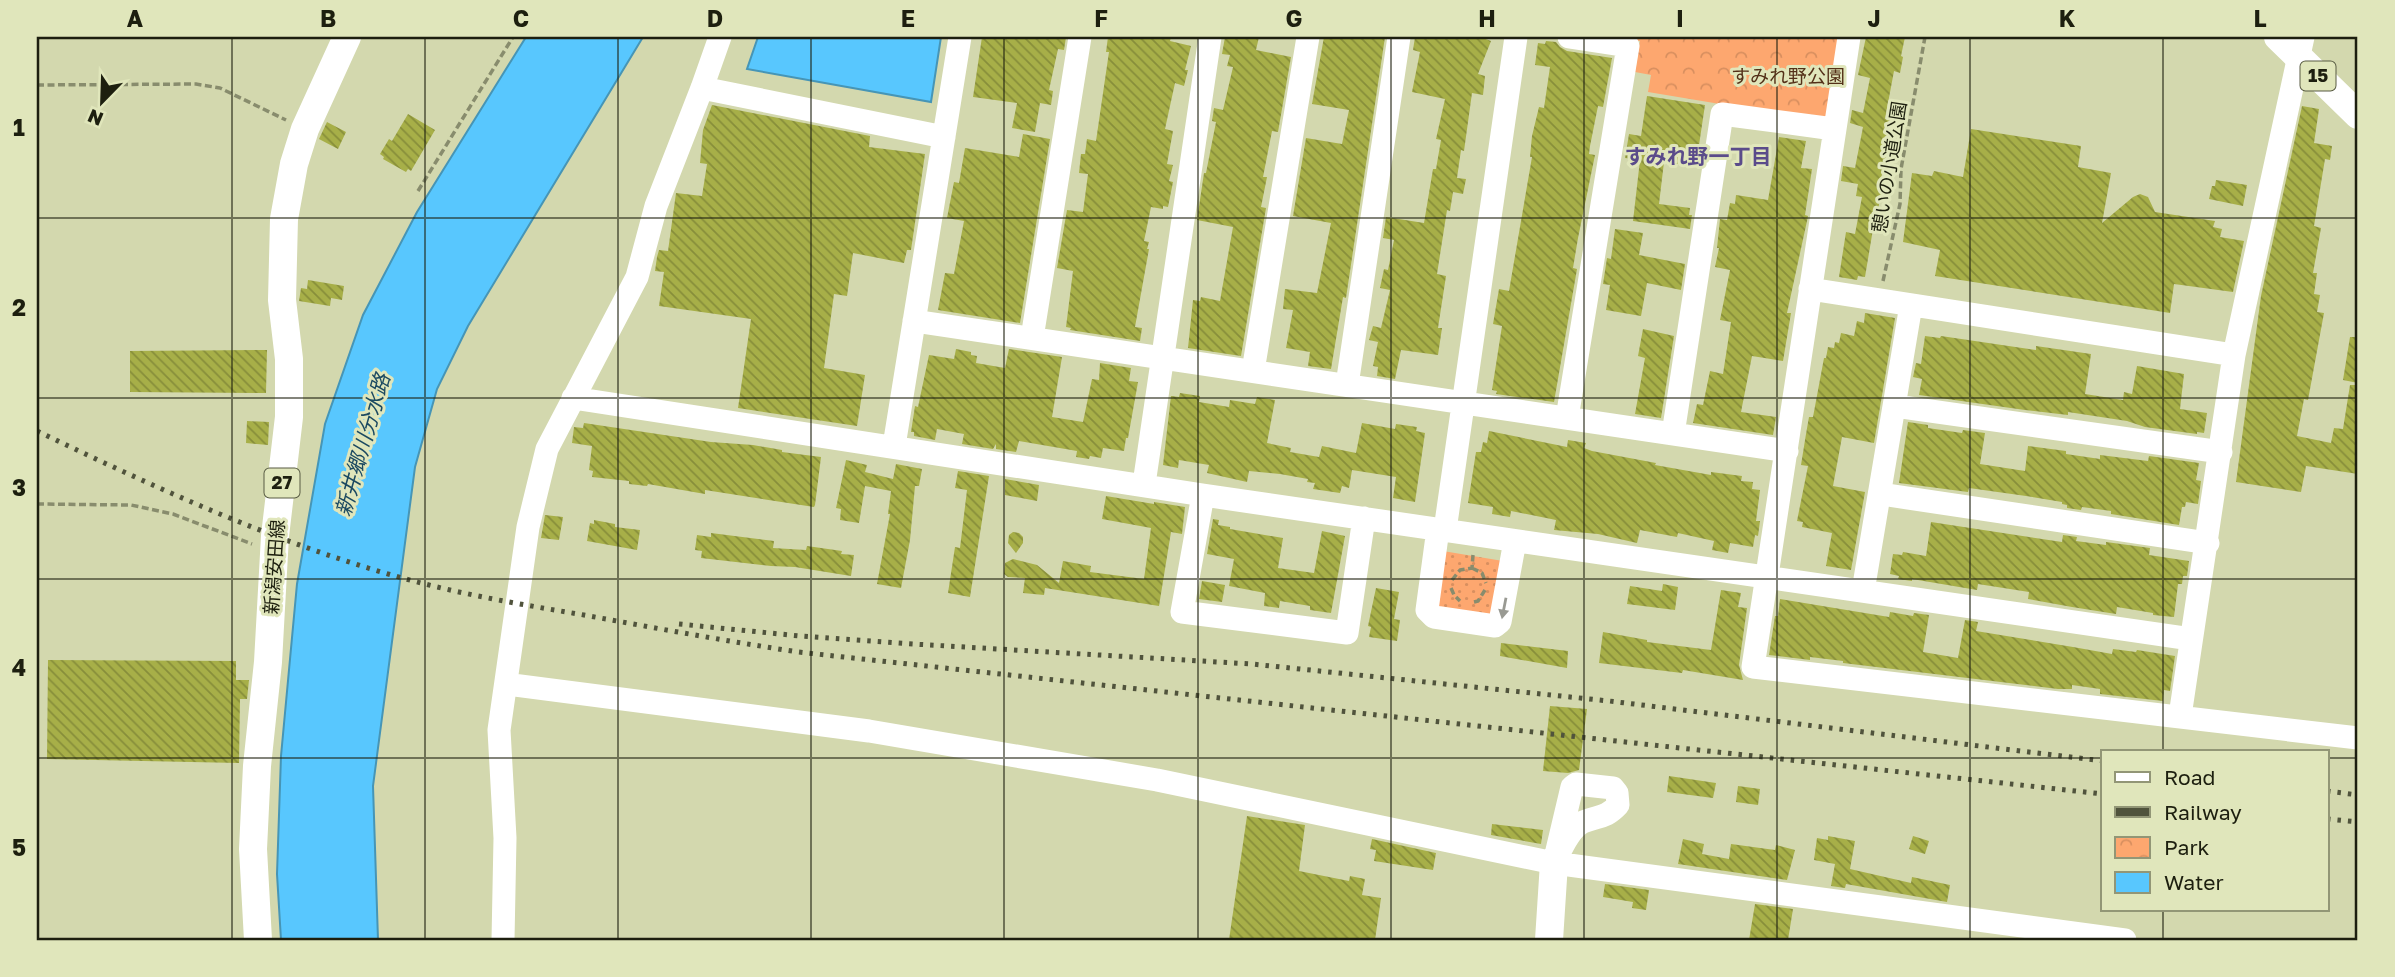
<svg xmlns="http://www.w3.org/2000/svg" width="2395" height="977" font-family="'Golos Text','Noto Sans JP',sans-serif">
  <defs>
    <pattern id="grass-dots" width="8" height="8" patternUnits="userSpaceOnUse" patternTransform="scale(1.75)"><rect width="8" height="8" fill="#fda76f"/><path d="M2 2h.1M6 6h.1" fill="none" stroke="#d88f5f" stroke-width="1.8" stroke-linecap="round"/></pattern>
    <pattern id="park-crowns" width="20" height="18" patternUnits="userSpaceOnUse" patternTransform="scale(1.75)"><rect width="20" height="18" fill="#fda76f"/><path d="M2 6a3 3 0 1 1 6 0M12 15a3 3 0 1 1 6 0" fill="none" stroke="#d88f5f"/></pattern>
    <pattern id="building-back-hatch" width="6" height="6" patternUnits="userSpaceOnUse" patternTransform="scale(1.75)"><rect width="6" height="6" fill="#a7af48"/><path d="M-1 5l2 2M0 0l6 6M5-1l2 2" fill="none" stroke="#878e3a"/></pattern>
  </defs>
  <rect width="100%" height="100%" fill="#d3d8ae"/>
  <path fill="url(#grass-dots)" d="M1443 551 1503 561 1494 616 1436 613Z"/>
  <path fill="url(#park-crowns)" d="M1612 37H1841L1828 122 1648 92 1651 75 1635 72 1640 41Z"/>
  <path fill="#58c7fe" stroke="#4695b6" stroke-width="2" d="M526 37H643L468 326 437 389 415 467 373 786 378 940H281L277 874 281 756 297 584 325 424 363 315 417 212Z
    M758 37H941L931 102 747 69Z"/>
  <path fill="url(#building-back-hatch)" d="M982 37H1066L1064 50 1058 49 1049 90 1053 91 1051 105 1040 103 1035 132 1012 128 1017 103 973 97Z
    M1108 37H1171L1170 41 1191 46 1185 70H1188L1184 86 1175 83 1165 129 1173 131 1167 164 1173 165 1169 181 1173 182 1168 207 1163 206V209L1151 207 1144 241 1149 242 1147 249H1149L1135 327 1142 328 1140 341 1070 330 1071 328 1066 327 1073 271 1057 268 1067 210 1083 212 1088 174 1079 173 1081 154H1085L1087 139 1096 141 1109 52H1106Z
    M1225 37H1259L1256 50 1291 57 1278 132 1272 131 1263 177H1267L1261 207 1266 208 1241 356 1188 348 1193 300 1200 301 1201 297 1220 301 1233 227 1197 220 1204 173H1206L1216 122 1212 121 1214 108 1223 110 1233 67 1227 66 1230 55 1222 54Z
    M1324 37H1385L1346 298 1343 297 1331 369 1308 366 1310 352 1286 348 1293 310 1283 309 1285 289 1317 293 1331 223 1293 216 1306 138 1342 144 1349 110 1312 104Z
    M1415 37H1480L1491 41 1478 74 1485 76 1483 95 1472 93 1464 151 1461 150 1457 178 1466 179 1463 194 1453 192 1450 211 1447 210 1437 274 1446 276 1438 328H1442L1438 355 1401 350 1395 379 1377 376 1378 367 1373 366 1378 342 1369 340 1373 326 1381 328 1390 290 1380 288 1384 269 1388 270 1394 240 1383 238 1386 217 1424 223 1433 169H1436L1441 140 1436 139 1445 99 1412 92 1420 52 1413 50Z
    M1866 37H1905L1901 56 1903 57 1900 73 1894 71 1885 119 1893 120 1881 179H1883L1875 230 1873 229 1865 277 1858 276 1857 280 1839 277 1846 232 1855 234 1862 197 1856 196 1858 184 1841 181 1843 166 1855 168 1863 127 1850 123 1852 110 1863 113 1870 78 1858 75Z
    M1546 41 1556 42 1560 47 1567 51 1612 58 1603 107 1598 106 1590 146 1589 154 1595 155 1578 238 1573 268 1577 269 1554 402 1496 394 1497 391 1492 390 1502 326 1493 324 1499 289 1509 291 1532 157H1530L1532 136 1539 107 1544 108 1550 67 1535 65 1538 43 1545 44Z
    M1647 96 1705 105 1699 145 1703 146 1700 167 1664 162 1659 204 1690 208 1689 215H1692L1690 229 1633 221 1640 160 1625 158 1629 134 1641 136Z
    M712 105 870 136 869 147 925 154 911 250H907L904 263 853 253 847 296 834 294 824 368 865 375 857 426 738 408 751 319 659 306 664 272 655 271 657 257 659 250 668 251 676 193 702 196 707 164 700 163 703 130Z
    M2302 106 2319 109 2314 143 2332 146 2330 160 2325 159 2314 226 2321 228 2313 273H2317L2314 294 2320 295 2317 312 2324 313 2308 400 2304 399 2297 436 2331 443 2334 428 2343 429 2350 385H2358V474L2306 466 2301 492 2236 482 2261 296Z
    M408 114 435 130 411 171 408 169 406 172 383 159 384 157 380 154 389 139 392 141Z
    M327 122 346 132 338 149 319 139Z
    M1971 129 2081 146 2078 167 2111 173 2102 223 2133 197 2140 194 2148 197 2155 212 2215 221 2213 227 2222 229 2220 237 2244 241 2233 292 2174 284 2170 313 1935 276 1940 250 1903 242 1912 173 1932 176 1934 171 1963 177Z
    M1023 134 1050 139 1020 323 938 310 945 273 954 274 964 221 947 218 954 182 959 183 965 148 1019 157Z
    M1779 137 1806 141 1801 168 1812 169 1805 215 1808 216 1807 221 1787 313H1791L1783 361 1752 356 1741 412 1776 417 1773 435 1693 423 1697 404 1703 405 1710 371 1723 374 1731 322 1720 320 1730 270 1715 267 1719 248H1717L1720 219 1727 220 1730 203 1735 204 1736 195 1768 200Z
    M2216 180 2247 185 2243 206 2209 199 2212 186H2215Z
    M1615 229 1643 233 1639 255 1685 264 1681 290 1647 283 1641 316 1606 310 1610 285 1603 284 1607 258 1611 259Z
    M308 280 344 286 342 300 331 298 330 306 299 301 301 288 307 289Z
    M1865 313 1895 318 1874 443 1842 437 1833 486 1865 492 1851 570 1826 566 1832 533 1802 527 1803 522 1797 521 1808 466 1801 465 1806 434 1809 417H1813L1824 358H1826L1828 347 1834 348 1835 342 1839 343 1841 333 1854 336 1857 321 1864 323Z
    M1643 329 1674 336 1661 418 1635 414 1645 358 1638 356Z
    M1925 336 1940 338 1941 336 2036 350V346L2091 354 2085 394 2123 400 2124 392 2132 394 2137 366 2184 374 2180 409 2207 413 2204 433 2197 432V434L2145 427 2127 421 2068 412V415L2025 410 1919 395 1922 379 1913 377 1916 363 1921 364Z
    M2350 337H2358V383L2343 380Z
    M956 349 971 352V355L977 356 976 363 1005 368 1009 349 1062 357 1052 417 1083 422 1092 379 1099 380 1100 363 1131 368 1129 381 1138 382 1128 438H1126L1124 451 1103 448 1101 458 1090 456 1089 459 1076 457 1077 451 1019 441 1016 452 996 449V444L993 449 962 444 964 434 937 429 935 440 914 436V432H911L915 406 918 407 929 355 954 359Z
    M267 350 266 393 130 392V351Z
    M1180 393 1200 396 1199 402 1229 407 1230 400 1255 404 1257 397 1275 400 1267 443 1291 448 1290 452 1319 457 1322 446 1356 453 1362 423 1395 429 1396 424 1417 427 1416 431 1425 433 1415 502 1393 498 1396 477 1352 470 1349 488 1342 486 1340 493 1313 489 1315 483 1307 482 1308 479 1280 474 1249 471 1247 482 1207 473 1209 465 1179 460 1178 468 1163 465 1171 396 1179 397Z
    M247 421 269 422 268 445 246 443Z
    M1908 422 1928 425V428L1962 433 1963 430 1985 433 1980 464 2025 471 2028 446 2066 451V454L2100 459V455L2148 461 2149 456 2199 463 2196 480 2201 481 2198 504 2186 502 2185 507H2182L2179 525 2111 514V511L2082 507 2081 510 2067 508V505L2062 504V502L2026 496 1969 488 1968 492 1899 483Z
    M584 423 711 442 753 445 782 450V452L821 457 815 505 814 507 705 490V494L648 484 647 486 629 484V481L592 477 593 471 589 470 592 446 572 443 574 427 583 428Z
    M1489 431 1567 447 1568 440 1586 443 1584 448 1592 451 1656 463 1655 465 1711 475V472L1742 476 1741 481 1753 482 1752 489 1760 490 1756 521H1760L1758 536 1755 535 1753 547 1730 543 1728 553 1712 550 1714 541 1678 533 1677 537 1640 530 1637 543 1598 534 1554 530 1556 520 1511 511 1510 517 1492 514 1493 507 1468 503 1476 452H1481L1483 442 1487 443Z
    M846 460 867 465 865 472 893 479 896 464 922 469 919 486H915L910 540 901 588 877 584 890 514H888L891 491 865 486 859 523 840 520 841 509 836 508Z
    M958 471 989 476 970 597 948 593 955 547 960 548 967 490 955 488Z
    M1005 479 1039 485 1037 501 1005 495Z
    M1106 496 1154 504V502L1185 507 1182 534 1171 532 1159 606 1045 588 1044 595 1023 593 1025 578 1008 577 1004 574 1005 563 1013 559 1037 565 1059 583 1063 561 1091 566 1090 572 1144 579 1151 528 1102 519Z
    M545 515 563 517 559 540 541 538Z
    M1213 519 1219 520 1218 525 1230 527V529L1283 538 1278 568 1314 573 1322 531 1345 536 1331 613 1310 610V606L1280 601 1279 608 1264 606 1265 593 1229 586 1234 559 1207 554Z
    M594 520 615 524V527L640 530 637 550 587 541 590 523 594 524Z
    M1931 522 2062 542 2063 535 2077 537 2076 541 2106 545V542L2150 548 2149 555 2189 561 2187 576H2183L2182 584H2178L2174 617 2153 615V613L2117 607 2116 614 2072 607 2028 599 2029 592 1978 584 1977 590 1912 579V581L1898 579 1899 576 1890 574 1893 554 1902 555 1903 552 1926 556Z
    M1013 532 1019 533 1023 537V543L1016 553 1008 543 1009 535Z
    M711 533 774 541 773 548 806 550 807 546 842 551 841 554 854 555 851 576 795 567 771 566 701 558 702 551 695 550 697 535 711 537Z
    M1202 581 1225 585 1222 602 1199 599Z
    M1663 584 1678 587 1675 610 1627 604 1630 586 1662 591Z
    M1376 588 1399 592 1394 619 1400 620 1397 641 1369 637 1371 627 1368 626Z
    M1721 590 1741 593 1738 607 1747 608 1739 665 1743 680 1683 670 1682 673 1599 663 1603 632 1647 640V642L1711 650Z
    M1780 599 1889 617 1890 612 1913 616 1914 613 1929 615 1923 652 1958 658 1965 620 1978 622 1976 631 2073 647 2112 654 2113 649 2136 652 2137 650 2175 656 2170 691 2164 690 2163 701 2100 694V689L2072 685V689H2058L1843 663V661L1810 657V660L1769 655 1775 616H1778Z
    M1501 643 1568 651 1567 668 1500 656Z
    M48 660 236 661V680H249L247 699H240L239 763 47 759Z
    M1550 706 1587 709 1579 770 1568 773 1543 771Z
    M1669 776 1716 783 1713 798 1667 792Z
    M1738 786 1760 789 1758 805 1736 802Z
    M1247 816 1305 825 1299 871 1349 881 1350 876 1365 879 1362 895 1381 898 1375 940H1229Z
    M1492 824 1543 830 1541 844 1491 835Z
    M1828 836 1855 841 1850 869 1911 883 1912 877 1950 885 1947 902 1846 884 1845 888 1831 886 1835 864 1814 860 1817 838 1828 840Z
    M1913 836 1929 841 1925 854 1909 849Z
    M1372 839 1436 853 1433 870 1374 861 1376 850 1370 849Z
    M1683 839 1704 844 1702 854 1729 859 1731 844 1775 850 1776 845 1795 850 1787 880 1678 864Z
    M1605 884 1649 890 1646 910 1632 908 1633 902 1603 897Z
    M1755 904 1793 909 1788 940H1749Z"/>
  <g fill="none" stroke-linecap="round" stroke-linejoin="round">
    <path stroke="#888c6d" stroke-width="3.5" stroke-dasharray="7 3.5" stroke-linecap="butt" d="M37 85 196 84 220 88 286 120
      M418 191 513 37
      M1883 281 1900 204 1901 169 1925 37
      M37 504 131 505 173 514 252 544
      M1472 568 1482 573 1486 583
      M1452 580 1460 570 1472 568 1473 555
      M1451 588 1454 595 1460 601
      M1474 602 1478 601 1485 590"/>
    <path stroke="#fff" stroke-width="23" d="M1849 37 1753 667 2358 738
      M702 88 944 137
      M1810 289 2234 355
      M914 321 1787 451
      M1032 338 1080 37
      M1253 371 1308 37
      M1347 385 1399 37
      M573 398 1203 495 2191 639
      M1895 406 2221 452
      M1567 418 1628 46 1569 37
      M1673 434 1722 114 1834 129
      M894 446 960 37
      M1144 484 1210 37
      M1881 494 2208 543
      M1203 495 1182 612 1347 633 1364 518
      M1438 529 1427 610 1434 617 1495 626 1500 622 1515 541
      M1445 530 1516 37
      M1863 591 1911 305
      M506 684 869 731 1157 780 1554 863 2125 940
      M2180 716 2234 355 2303 37
      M1576 784 1613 788 1617 793 1618 805C1605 819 1599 815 1583 822 1569 829 1561 850 1554 863L1572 787Z
      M503 940 505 838 499 730 528 527 547 449 637 277 656 206 702 88 720 37"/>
    <path stroke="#fff" stroke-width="28" d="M2278 37 2358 115
      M258 940 253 849 257 766 268 662 275 536 289 417V359L282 300 284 219 294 164 305 129 347 37
      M1549 940 1554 863"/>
    <path stroke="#50533c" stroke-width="5" stroke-dasharray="3.5 7" stroke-linecap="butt" d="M37 431C156 488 278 544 406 579 464 595 525 605 584 615 655 628 726 641 798 652L2103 794
      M679 624 800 636 913 644 1252 664 1609 701 2103 761
      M2327 791 2358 795
      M2327 819 2358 822"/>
  </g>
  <defs><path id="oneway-solid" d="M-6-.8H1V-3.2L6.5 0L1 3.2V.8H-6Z" transform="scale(1.75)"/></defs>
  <use fill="#999a93" href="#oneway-solid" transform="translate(1504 608) rotate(101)"/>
  <path fill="none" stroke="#1d1f0f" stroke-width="2" stroke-opacity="0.55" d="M232 37V940M425 37V940M618 37V940M811 37V940M1004 37V940M1198 37V940M1391 37V940M1584 37V940M1777 37V940M1970 37V940M2163 37V751M37 218H2358M37 398H2358M37 579H2358M37 758H2103M2327 758H2358M2163 909V940"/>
  <g text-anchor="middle" stroke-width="6" stroke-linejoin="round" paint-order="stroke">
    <g fill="#e0e6bb" stroke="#585b43" stroke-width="2">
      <rect x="2300.5" y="61.5" width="35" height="29" rx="5"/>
      <rect x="264.5" y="468.5" width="35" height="29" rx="5"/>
    </g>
    <g font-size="18" font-weight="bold" fill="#1d1f0f">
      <text x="2318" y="82">15</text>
      <text x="282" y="489">27</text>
    </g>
    <g font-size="19" fill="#533018" stroke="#e0e6bb">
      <text x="1788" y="83">すみれ野公園</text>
    </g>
    <g font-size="19" fill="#1d1f0f" stroke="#e0e6bb">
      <text transform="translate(1889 167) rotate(-81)" y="7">憩いの小道公園</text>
      <text transform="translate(274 567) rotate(-86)" y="7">新潟安田線</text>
    </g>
    <g font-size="21" font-weight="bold" fill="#5a4b8a" stroke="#e0e6bb">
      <text x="1698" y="164">すみれ野一丁目</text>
    </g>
    <g font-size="21" font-style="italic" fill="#1c4a61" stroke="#e0e6bb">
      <text transform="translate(363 445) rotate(-74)" y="7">新井郷川分水路</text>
    </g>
  </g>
  <rect width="2395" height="977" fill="none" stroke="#e0e6bb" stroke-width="77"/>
  <rect x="2101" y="750" width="228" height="161" fill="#e0e6bb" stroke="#929676" stroke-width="2"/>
  <rect x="2115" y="772" width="35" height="10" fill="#ffffff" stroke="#929676" stroke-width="2"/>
  <text x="2164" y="785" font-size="21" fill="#1d1f0f">Road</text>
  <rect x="2115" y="807" width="35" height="10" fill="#50533c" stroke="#929676" stroke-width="2"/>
  <text x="2164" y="820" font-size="21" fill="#1d1f0f">Railway</text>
  <rect x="2115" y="837" width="35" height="21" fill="url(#park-crowns)" stroke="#929676" stroke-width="2"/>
  <text x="2164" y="855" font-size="21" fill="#1d1f0f">Park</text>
  <rect x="2115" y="872" width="35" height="21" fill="#58c7fe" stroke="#929676" stroke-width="2"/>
  <text x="2164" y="890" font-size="21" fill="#1d1f0f">Water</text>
  <g transform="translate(102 102) rotate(203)" stroke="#e0e6bb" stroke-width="5" paint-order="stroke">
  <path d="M0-5L12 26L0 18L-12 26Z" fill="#1d1f0f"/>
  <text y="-10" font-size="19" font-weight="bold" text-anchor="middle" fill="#1d1f0f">N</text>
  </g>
  <rect x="38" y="38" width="2318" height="901" fill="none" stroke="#1d1f0f" stroke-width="2.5"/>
  <g font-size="23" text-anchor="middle" font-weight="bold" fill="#1d1f0f">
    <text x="135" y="27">A</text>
    <text x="328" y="27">B</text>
    <text x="521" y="27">C</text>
    <text x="715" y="27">D</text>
    <text x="908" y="27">E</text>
    <text x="1101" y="27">F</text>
    <text x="1294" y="27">G</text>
    <text x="1487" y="27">H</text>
    <text x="1680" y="27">I</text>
    <text x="1874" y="27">J</text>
    <text x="2067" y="27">K</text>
    <text x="2260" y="27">L</text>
    <text x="19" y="136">1</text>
    <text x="19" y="316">2</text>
    <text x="19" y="496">3</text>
    <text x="19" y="676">4</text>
    <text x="19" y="856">5</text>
  </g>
</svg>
